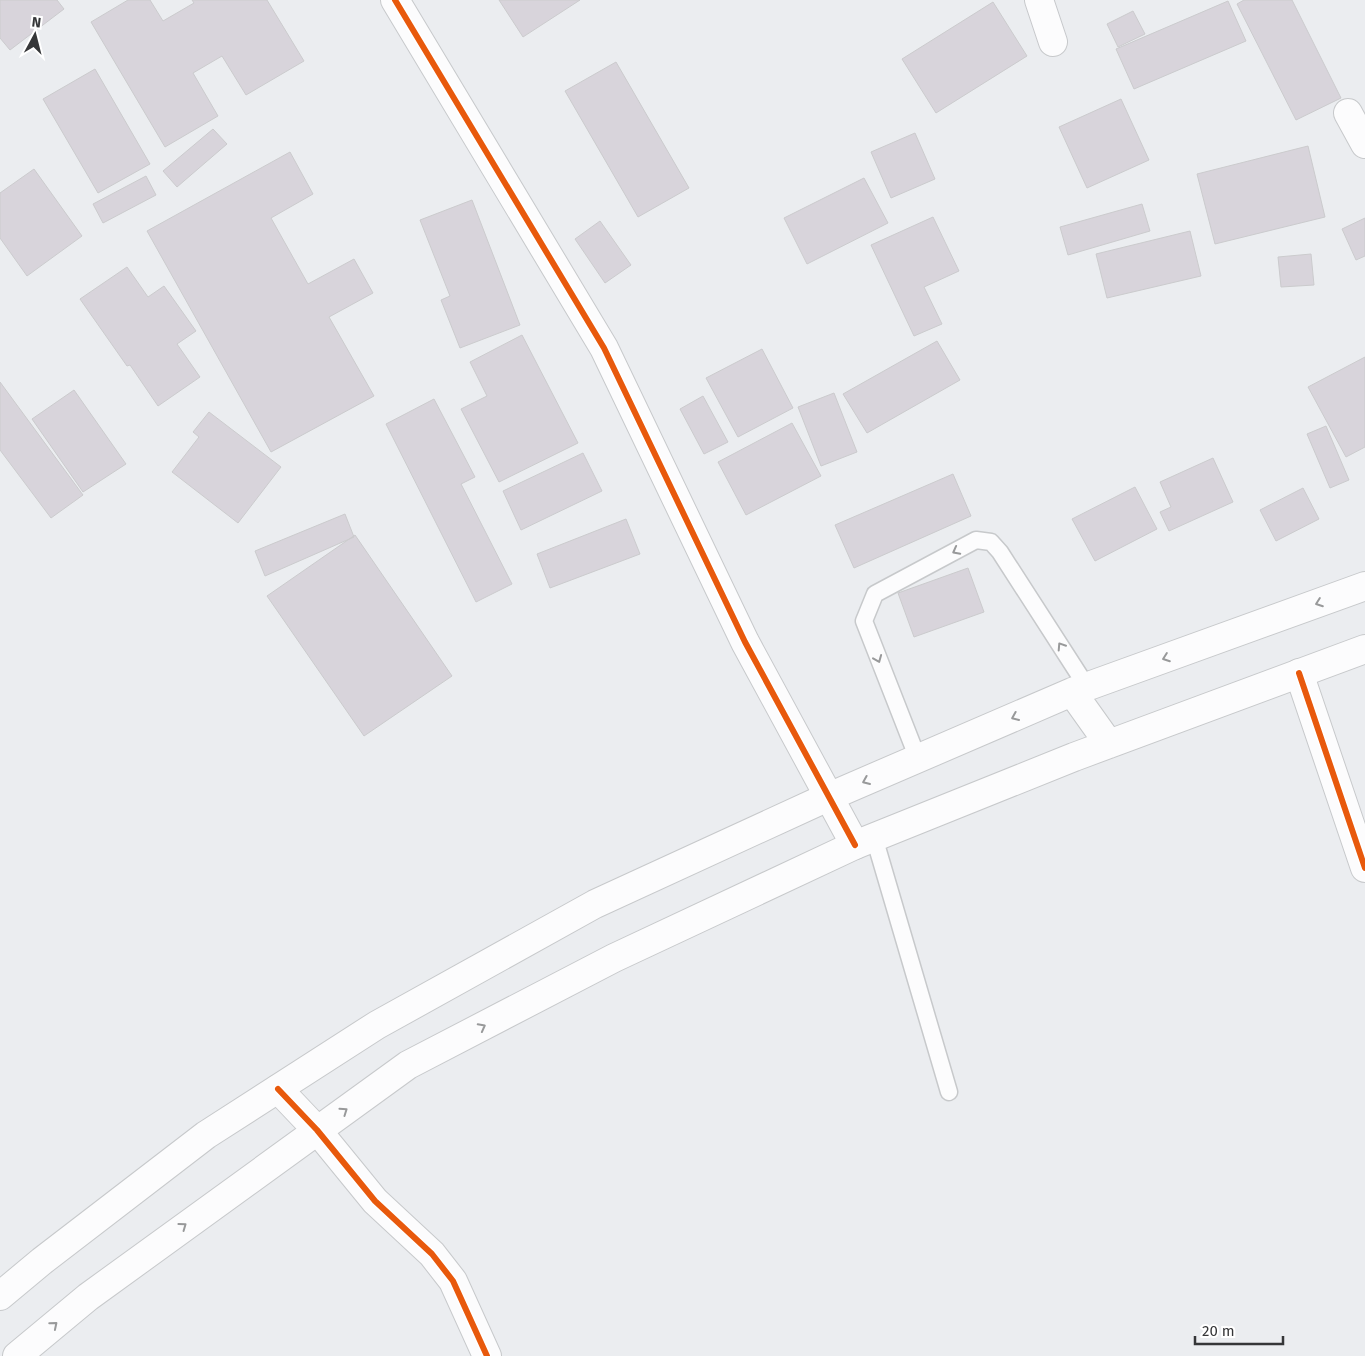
<svg xmlns="http://www.w3.org/2000/svg" width="1365" height="1356" font-family="'Fira Sans',sans-serif">
  <rect width="100%" height="100%" fill="#ebedf0"/>
  <path fill="#d8d4db" stroke="#cbcbcd" d="M0 0H57L64 9 10 50 0 38Z
    M128 0H150L163 21 194 3 192 0H267L304 61 246 95 222 56 193 73 218 116 165 147 91 22Z
    M499 0H580L523 37Z
    M1244 0H1292L1341 98 1296 120 1237 4Z
    M1228 1 1246 41 1134 89 1116 49Z
    M993 2 1027 56 936 113 902 59Z
    M1133 11 1145 34 1118 47 1107 24Z
    M616 62 689 188 638 217 565 91Z
    M95 69 150 164 98 193 43 99Z
    M1121 99 1149 160 1087 188 1059 127Z
    M213 129 227 144 177 187 163 171Z
    M915 133 935 179 891 198 871 152Z
    M1308 146 1325 217 1215 244 1197 174Z
    M290 152 313 194 271 218 308 284 354 259 373 293 329 317 374 396 271 452 147 231Z
    M34 169 82 236 27 276 0 238V193Z
    M146 176 156 195 103 223 93 204Z
    M864 178 888 223 807 264 784 218Z
    M472 200 520 325 460 348 441 300 450 296 420 220Z
    M1142 204 1150 231 1068 255 1060 227Z
    M933 217 959 271 924 287 942 324 914 336 871 245Z
    M1365 218V256L1356 260 1342 229Z
    M600 221 631 265 605 283 575 239Z
    M1190 231 1201 276 1107 298 1096 254Z
    M1311 254 1314 285 1281 287 1278 257Z
    M127 267 148 297 164 286 196 331 177 344 200 377 158 406 130 365 127 366 80 299Z
    M522 335 578 443 499 482 461 409 487 396 470 362Z
    M937 341 960 380 867 433 843 394Z
    M762 349 793 408 738 437 706 378Z
    M1365 357V447L1346 457 1308 387Z
    M0 382 83 495 51 518 0 450Z
    M74 390 126 464 83 492 32 419Z
    M834 393 857 452 821 466 798 407Z
    M703 396 728 442 704 454 680 409Z
    M434 399 475 477 461 484 512 584 476 602 386 424Z
    M209 412 281 467 238 523 172 472 199 437 193 432Z
    M792 423 821 476 746 515 718 462Z
    M1326 426 1349 480 1330 488 1307 434Z
    M583 453 602 491 521 530 503 491Z
    M1213 458 1233 502 1169 531 1160 512 1171 507 1160 482Z
    M953 474 971 516 854 568 835 525Z
    M1135 487 1157 529 1095 561 1072 519Z
    M1303 488 1319 519 1276 541 1260 510Z
    M345 514 354 537 265 576 255 551Z
    M626 519 640 554 550 588 537 554Z
    M355 535 452 676 364 736 267 596Z
    M968 568 984 612 914 637 898 593Z"/>
  <g fill="none" stroke-linecap="round" stroke-linejoin="round">
    <g stroke="#c7c9cb" stroke-width="19">
      <path id="service" d="M918 759 864 621 875 594 976 540 991 542 1000 552 1087 687
        M874 837 949 1092"/>
    </g>
    <g stroke="#c7c9cb" stroke-width="30">
      <path id="minor" d="M395 0 604 348 745 642 855 845
        M1039 0 1053 42
        M1348 113 1365 144
        M1299 673 1365 868
        M278 1089 317 1130 375 1201 432 1254 453 1281 487 1356"/>
    </g>
    <g stroke="#c7c9cb" stroke-width="30">
      <path id="primary" d="M1072 692 1109 744
        M0 1296 42 1261 206 1135 377 1025 595 904 817 802 1072 692 1365 586
        M17 1356 88 1297 408 1065 614 958 855 845 1074 757 1365 649"/>
    </g>
    <use href="#service" stroke="#fcfcfd" stroke-width="16"/>
    <use href="#minor" stroke="#fcfcfd" stroke-width="28"/>
    <use href="#primary" stroke="#fcfcfd" stroke-width="28"/>
    <g stroke="#fff" stroke-width="9">
      <path id="cycleway" d="M395 0 604 348 745 642 855 845
        M1299 673 1365 868
        M278 1089 317 1130 375 1201 432 1254 453 1281 487 1356"/>
    </g>
    <use href="#cycleway" stroke="#e8590c" stroke-width="6"/>
  </g>
  <defs><path id="oneway-chevron" d="M-2-3.5L2.5 0L-2 3.5" fill="none" stroke-width="1.6" stroke-linecap="round" stroke-linejoin="round" transform="scale(1.25)"/></defs>
  <g stroke="#98999a">
    <use href="#oneway-chevron" transform="translate(956 551) rotate(152)"/>
    <use href="#oneway-chevron" transform="translate(1319 603) rotate(160)"/>
    <use href="#oneway-chevron" transform="translate(1061 646) rotate(-123)"/>
    <use href="#oneway-chevron" transform="translate(1166 658) rotate(160)"/>
    <use href="#oneway-chevron" transform="translate(878 659) rotate(68)"/>
    <use href="#oneway-chevron" transform="translate(1015 717) rotate(157)"/>
    <use href="#oneway-chevron" transform="translate(866 781) rotate(157)"/>
    <use href="#oneway-chevron" transform="translate(482 1027) rotate(-28)"/>
    <use href="#oneway-chevron" transform="translate(344 1111) rotate(-35)"/>
    <use href="#oneway-chevron" transform="translate(183 1226) rotate(-36)"/>
    <use href="#oneway-chevron" transform="translate(54 1325) rotate(-40)"/>
  </g>
  <g transform="translate(35 35) rotate(7)" stroke="#ffffff" stroke-width="4" paint-order="stroke">
  <path d="M0-4L9 19L0 12L-9 19Z" fill="#353638"/>
  <text y="-8" font-size="14" font-weight="bold" text-anchor="middle" fill="#353638">N</text>
  </g>
  <path d="M1195 1336v8h88v-8" fill="none" stroke="#353638" stroke-width="2.5"/>
  <text x="1202" y="1336" font-size="15" fill="#353638" stroke="#ffffff" stroke-width="4" paint-order="stroke">20 m</text>
</svg>
